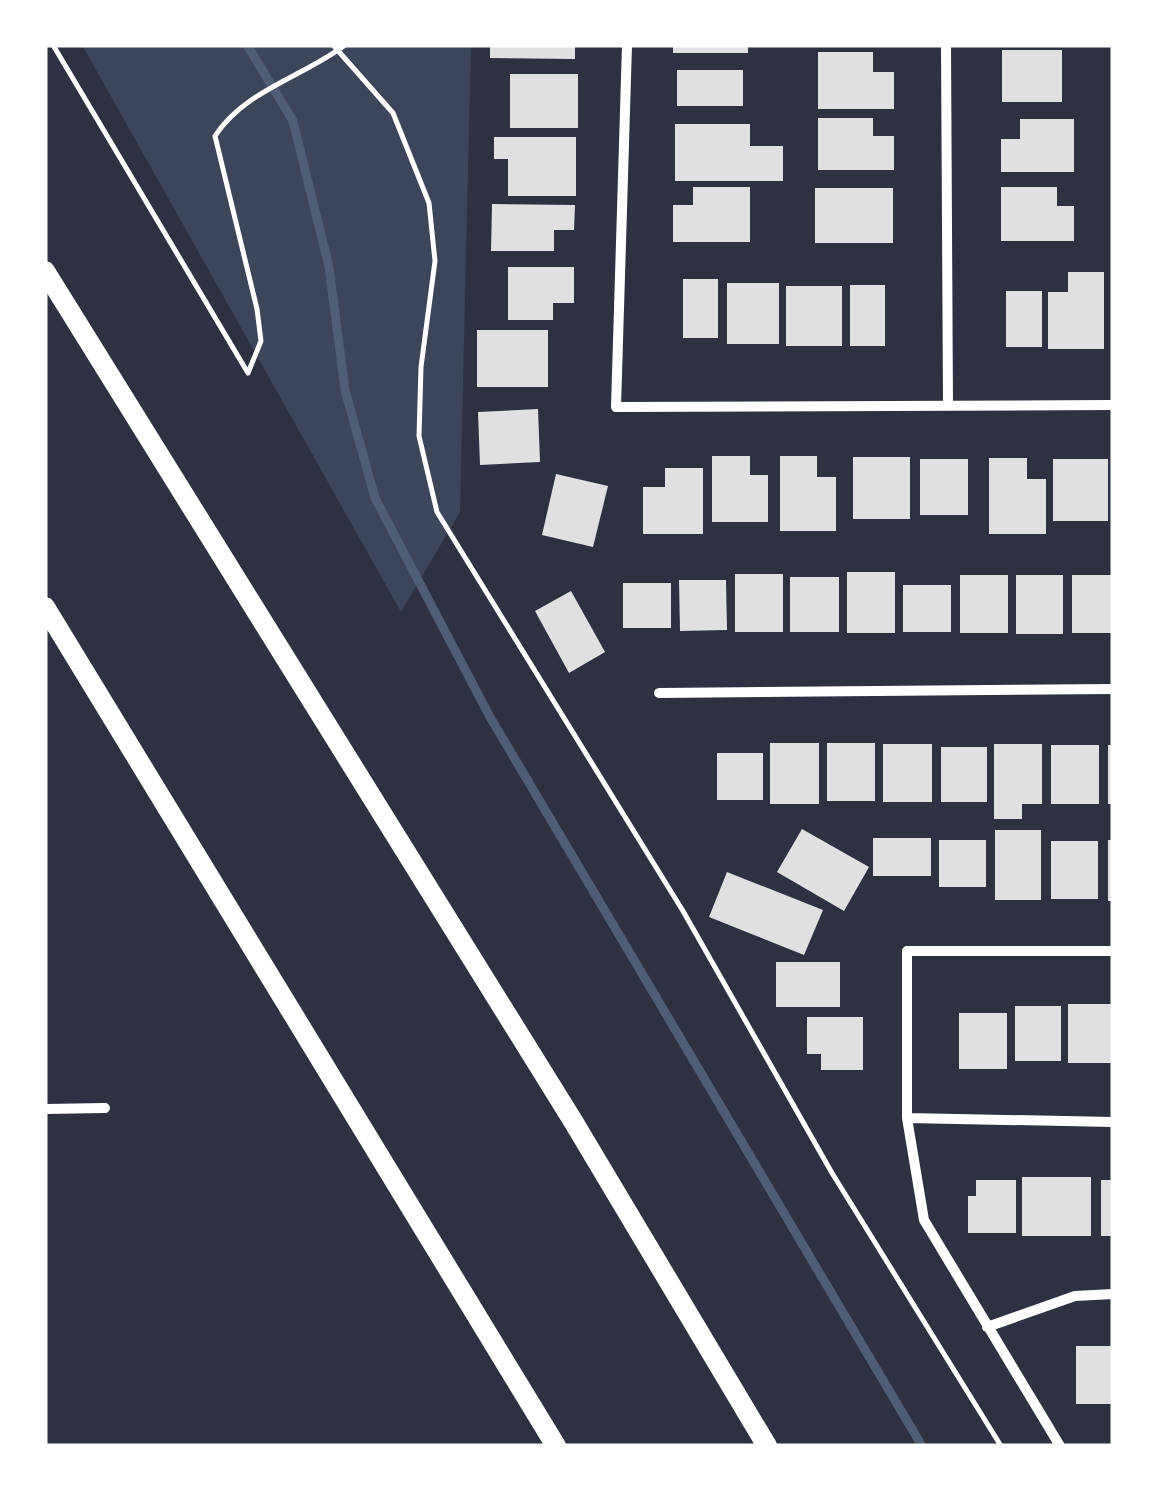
<svg xmlns="http://www.w3.org/2000/svg" width="1158" height="1491" font-family="Barlow,sans-serif">
  <rect width="100%" height="100%" fill="#2d3142"/>
  <path fill="#3c4559" d="M82 45H471L460 512 401 612Z"/>
  <g fill="none" stroke-linecap="round" stroke-linejoin="round">
    <path stroke="#4f5d75" stroke-width="9" d="M247 45 293 121 329 267 345 390 375 498 490 717 922 1446"/>
  </g>
  <path fill="#e0e0e3" d="M490 45H575V59L490 58Z
    M673 45H748V53H673Z
    M1002 50H1062V102H1002Z
    M818 52H873V72H894V109H818Z
    M677 70H743V106H677Z
    M510 74H578V128H510Z
    M818 118H873V136H894V170H818Z
    M1020 119H1074V172H1001V139H1020Z
    M675 124H750V146H783V181H675Z
    M494 137H576V196H508V159H494Z
    M693 187H750V242H673V205H693Z
    M1001 187H1057V206H1074V241H1001Z
    M815 188H893V243H815Z
    M492 204 575 205 574 230H554V251H491Z
    M508 267H574V303H553V320H508Z
    M1068 272H1104V349H1048V292H1068Z
    M683 279H718V338H683Z
    M727 283H779V344H727Z
    M850 285H885V346H850Z
    M786 286H842V346H786Z
    M1006 291H1042V347H1006Z
    M477 330H548V387H477Z
    M538 409 540 462 480 465 478 412Z
    M712 456H750V475H768V522H712Z
    M780 456H817V477H836V531H780Z
    M853 457H910V519H853Z
    M989 458H1027V479H1046V534H989Z
    M920 459H968V515H920Z
    M1053 459H1108V521H1053Z
    M665 468H703V534H643V487H665Z
    M556 474 608 486 593 547 542 535Z
    M847 572H895V633H847Z
    M735 574H783V632H735Z
    M960 575H1008V633H960Z
    M1016 575H1063V634H1016Z
    M1072 575H1113V633H1072Z
    M790 577H839V632H790Z
    M679 580H726L727 630 680 631Z
    M623 583H671V628H623Z
    M903 585H951V632H903Z
    M571 591 605 652 569 673 535 611Z
    M770 743H819V804H770Z
    M827 743H875V801H827Z
    M883 744H932V802H883Z
    M994 744H1042V804H1022V819H994Z
    M1051 745H1099V804H1051Z
    M1108 745H1113V804H1108Z
    M941 747H987V802H941Z
    M717 753H763V800H717Z
    M802 829 869 867 844 911 777 872Z
    M995 830H1041V900H995Z
    M873 838H931V876H873Z
    M939 840H986V887H939Z
    M1108 840H1113V901H1108Z
    M1051 841H1098V899H1051Z
    M727 872 823 910 804 955 709 917Z
    M776 962H840V1007H776Z
    M1068 1004H1113V1063H1068Z
    M1015 1006H1061V1061H1015Z
    M959 1013H1007V1069H959Z
    M807 1017H863V1070H821V1054H807Z
    M1022 1177H1091V1236H1022Z
    M976 1180H1016V1233H968V1196H976Z
    M1101 1180H1113V1236H1101Z
    M1076 1346H1113V1404H1076Z"/>
  <g fill="none" stroke-linecap="round" stroke-linejoin="round">
    <path stroke="#fff" stroke-width="5" d="M53 45 248 373 261 341 257 309 215 136C245 90 303 77 345 45
      M333 45 393 113 429 203 435 261 421 367 419 436 437 512 683 911 832 1173 1001 1446"/>
    <path stroke="#fff" stroke-width="10" d="M627 45 616 407 1113 405
      M946 45 948 406
      M659 693 1113 689
      M45 1109 105 1108
      M907 1118 1113 1122
      M987 1327 1075 1296 1113 1294
      M1060 1446 924 1220 907 1118V951H1113"/>
    <path stroke="#fff" stroke-width="20" d="M45 271 573 1121 767 1446
      M45 607 556 1446"/>
  </g>
  <rect width="1158" height="1491" fill="none" stroke="#ffffff" stroke-width="95"/>
</svg>
